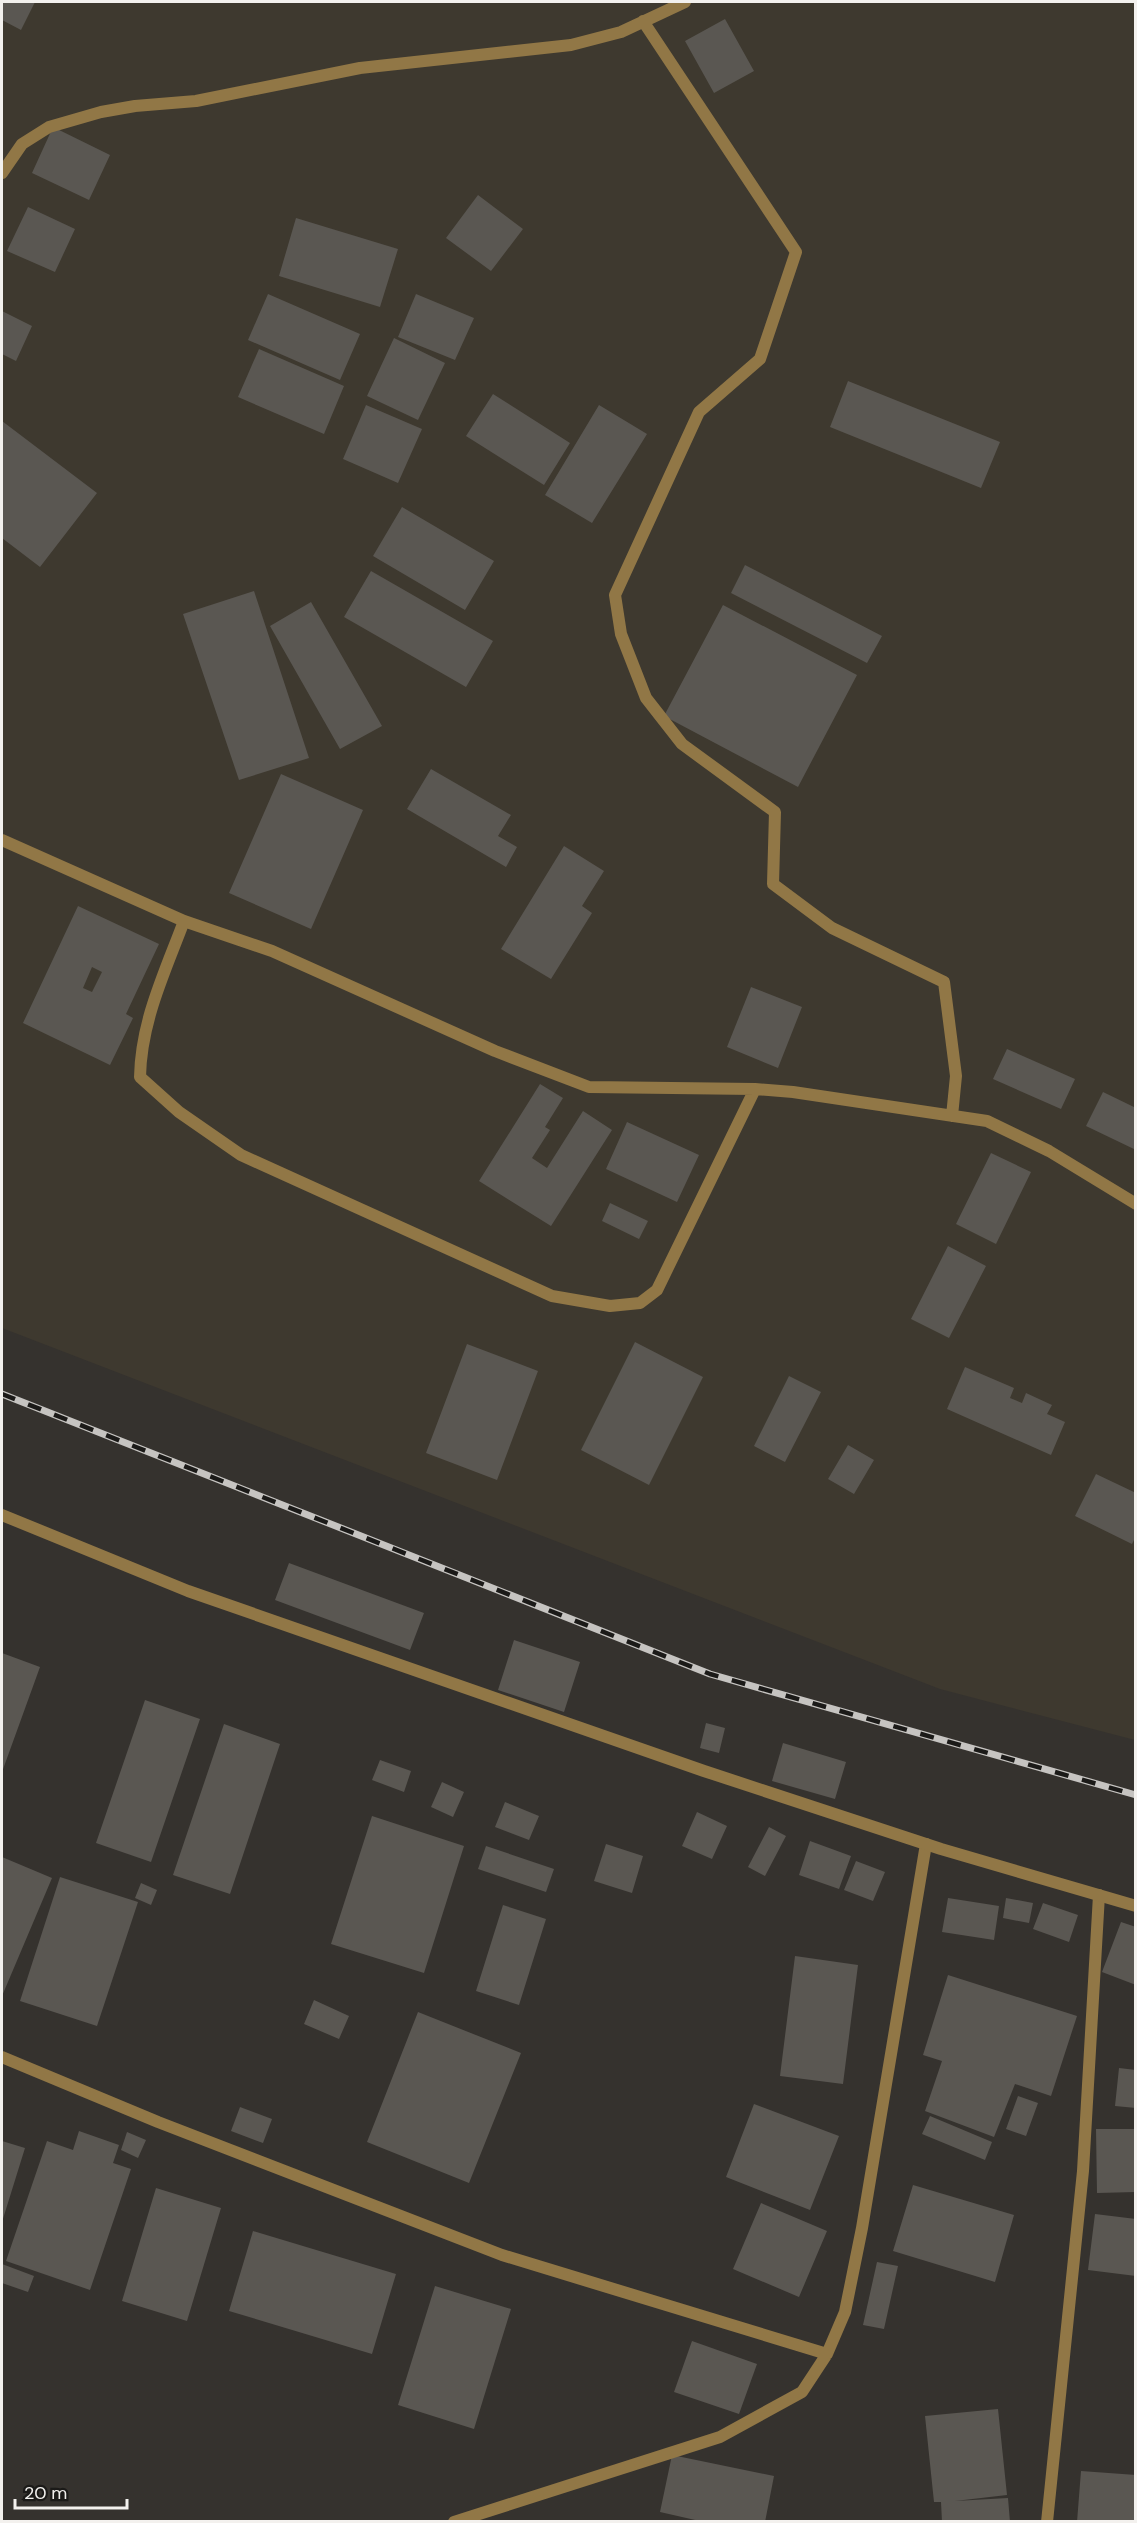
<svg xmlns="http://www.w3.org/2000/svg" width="1137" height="2523" font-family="'DM Sans',sans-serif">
  <rect width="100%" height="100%" fill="#35322e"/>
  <path fill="#3e392f" d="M2 2H1135V1740L940 1689 2 1328Z"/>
  <path fill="#5a5752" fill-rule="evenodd" d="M2 2H35L21 30 2 20Z
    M725 19 754 71 714 93 685 41Z
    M53 127 110 155 89 200 32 173Z
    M478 195 523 229 491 271 446 238Z
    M28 207 75 229 55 272 7 251Z
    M296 218 398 249 380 307 279 276Z
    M268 294 360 334 340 380 248 340Z
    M416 294 474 318 455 360 398 337Z
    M2 311 32 326 16 361 2 354Z
    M394 338 445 363 418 420 367 396Z
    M259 349 344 386 324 434 238 397Z
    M848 381 1000 442 981 488 830 427Z
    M493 394 570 443 544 485 466 436Z
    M366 405 422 429 398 483 343 459Z
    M599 405 647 434 592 523 545 495Z
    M2 421 97 493 40 567 2 538Z
    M402 507 494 561 465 610 373 556Z
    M745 565 882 636 867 663 731 593Z
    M371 571 493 641 466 687 344 617Z
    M254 591 309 758 239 780 183 614Z
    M311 602 382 726 340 749 270 626Z
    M723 605 857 675 798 787 664 716Z
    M431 769 511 815 498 836 517 847 506 867 407 809Z
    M281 774 363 810 311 929 229 893Z
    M564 846 604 871 582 906 592 913 551 979 501 949Z
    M78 906 159 944 126 1014 133 1018 110 1065 23 1023ZM92 967 102 972 92 992 83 988Z
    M751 987 802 1007 778 1068 727 1047Z
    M1007 1049 1075 1079 1061 1109 993 1079Z
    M540 1084 563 1098 545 1127 550 1130 532 1158 547 1168 583 1111 612 1130 551 1226 479 1181Z
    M1103 1092 1136 1108V1150L1086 1126Z
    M627 1122 699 1155 677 1202 606 1169Z
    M991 1153 1031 1172 996 1244 956 1224Z
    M610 1203 648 1221 639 1239 602 1221Z
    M948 1246 986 1266 949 1338 911 1319Z
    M635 1342 703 1377 649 1485 581 1450Z
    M467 1344 538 1371 497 1480 426 1453Z
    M965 1367 1014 1388 1010 1398 1022 1403 1026 1393 1052 1405 1047 1414 1065 1422 1051 1455 947 1409Z
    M789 1376 821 1392 785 1462 754 1446Z
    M848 1445 874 1460 854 1494 828 1479Z
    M1096 1474 1136 1493V1536L1132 1544 1075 1516Z
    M289 1563 424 1613 410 1650 275 1600Z
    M514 1640 580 1662 564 1712 498 1690Z
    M2 1653 40 1667 2 1772Z
    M145 1700 200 1719 151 1862 96 1843Z
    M706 1723 725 1728 719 1753 700 1748Z
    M224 1724 280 1744 230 1894 173 1875Z
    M783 1743 846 1762 835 1799 772 1781Z
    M380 1760 411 1771 404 1792 372 1780Z
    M442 1782 464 1792 453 1817 431 1807Z
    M505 1802 539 1816 529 1840 495 1827Z
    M697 1812 727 1826 712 1859 682 1846Z
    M372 1816 464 1846 424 1973 331 1944Z
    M769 1827 786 1836 765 1876 748 1867Z
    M810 1841 851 1856 839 1889 799 1875Z
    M606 1844 643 1856 632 1893 594 1881Z
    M486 1846 554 1869 546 1892 478 1869Z
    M2 1857 52 1878 2 1996Z
    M856 1861 885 1872 873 1901 844 1890Z
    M60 1877 138 1902 97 2026 20 2001Z
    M141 1883 157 1890 151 1905 135 1898Z
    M948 1898 999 1906 994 1940 942 1932Z
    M1006 1898 1033 1903 1029 1923 1003 1918Z
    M1043 1903 1078 1915 1069 1942 1033 1929Z
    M503 1905 546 1919 519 2005 476 1991Z
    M1121 1922 1136 1927V1985L1102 1972Z
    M795 1956 858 1965 843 2084 780 2076Z
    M948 1975 1077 2016 1051 2096 1015 2084 994 2137 925 2111 942 2061 923 2055Z
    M314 2000 349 2016 339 2039 304 2024Z
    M418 2012 521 2053 469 2183 367 2142Z
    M1119 2068 1136 2070V2108L1115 2106Z
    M1018 2096 1038 2103 1026 2136 1006 2129Z
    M754 2104 839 2136 810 2210 726 2177Z
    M240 2107 272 2119 263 2143 231 2131Z
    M930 2116 992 2142 985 2160 922 2134Z
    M1096 2129H1136V2192L1097 2193Z
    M79 2131 119 2145 113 2163 131 2169 90 2290 6 2261 47 2141 73 2150Z
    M127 2132 146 2140 138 2158 121 2150Z
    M2 2141 25 2148 2 2222Z
    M913 2185 1014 2215 995 2282 893 2251Z
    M156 2188 221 2208 187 2321 122 2301Z
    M761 2203 827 2231 799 2297 733 2269Z
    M1095 2214 1136 2219V2276L1088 2270Z
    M253 2231 396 2274 372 2354 229 2311Z
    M877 2262 898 2266 884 2329 863 2325Z
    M2 2264 34 2276 28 2292 2 2283Z
    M435 2286 511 2309 474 2429 398 2405Z
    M692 2341 757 2364 739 2414 674 2392Z
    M998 2409 1007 2495 955 2501 1008 2498 1010 2522H942L941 2502H934L925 2416Z
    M672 2455 774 2476 765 2522H704L660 2512Z
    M1081 2471 1136 2475V2522H1077Z"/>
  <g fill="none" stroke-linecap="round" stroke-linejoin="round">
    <path stroke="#917746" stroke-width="12" d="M643 21 796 252 760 359 699 412 615 595 621 634 646 698 682 744 775 812 773 884 832 928 944 982 956 1076 952 1116
      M2 173 22 144 49 127 101 112 135 106 196 101 360 68 571 45 621 32 685 2
      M2 840 184 921 272 951 495 1051 589 1087 755 1089 793 1092 987 1121 1049 1151 1136 1204
      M184 921C165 972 141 1021 140 1077L179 1112 241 1155 552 1296 610 1306 640 1303 657 1290 755 1089
      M2 2057 158 2122 502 2255 827 2354
      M454 2522 720 2437 802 2392 827 2354 845 2312 862 2228 926 1844
      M1047 2522 1083 2171 1099 1895"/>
    <path stroke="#917746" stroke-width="12" d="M2 1515 188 1591 704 1771 941 1849 1136 1906"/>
    <g stroke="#c6c4c1" stroke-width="7">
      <path id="rail" d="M2 1394 710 1674 1136 1795"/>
    </g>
    <use href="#rail" stroke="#1b1a18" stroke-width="4.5" stroke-dasharray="14" stroke-linecap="butt"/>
  </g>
  <rect width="1137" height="2523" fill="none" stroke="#f3f1ee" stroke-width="6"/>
  <path d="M15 2499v9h112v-9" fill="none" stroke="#f3f1ee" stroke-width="3"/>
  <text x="24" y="2499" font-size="18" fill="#f3f1ee" stroke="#1b1a18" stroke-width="4.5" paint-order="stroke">20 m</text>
</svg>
